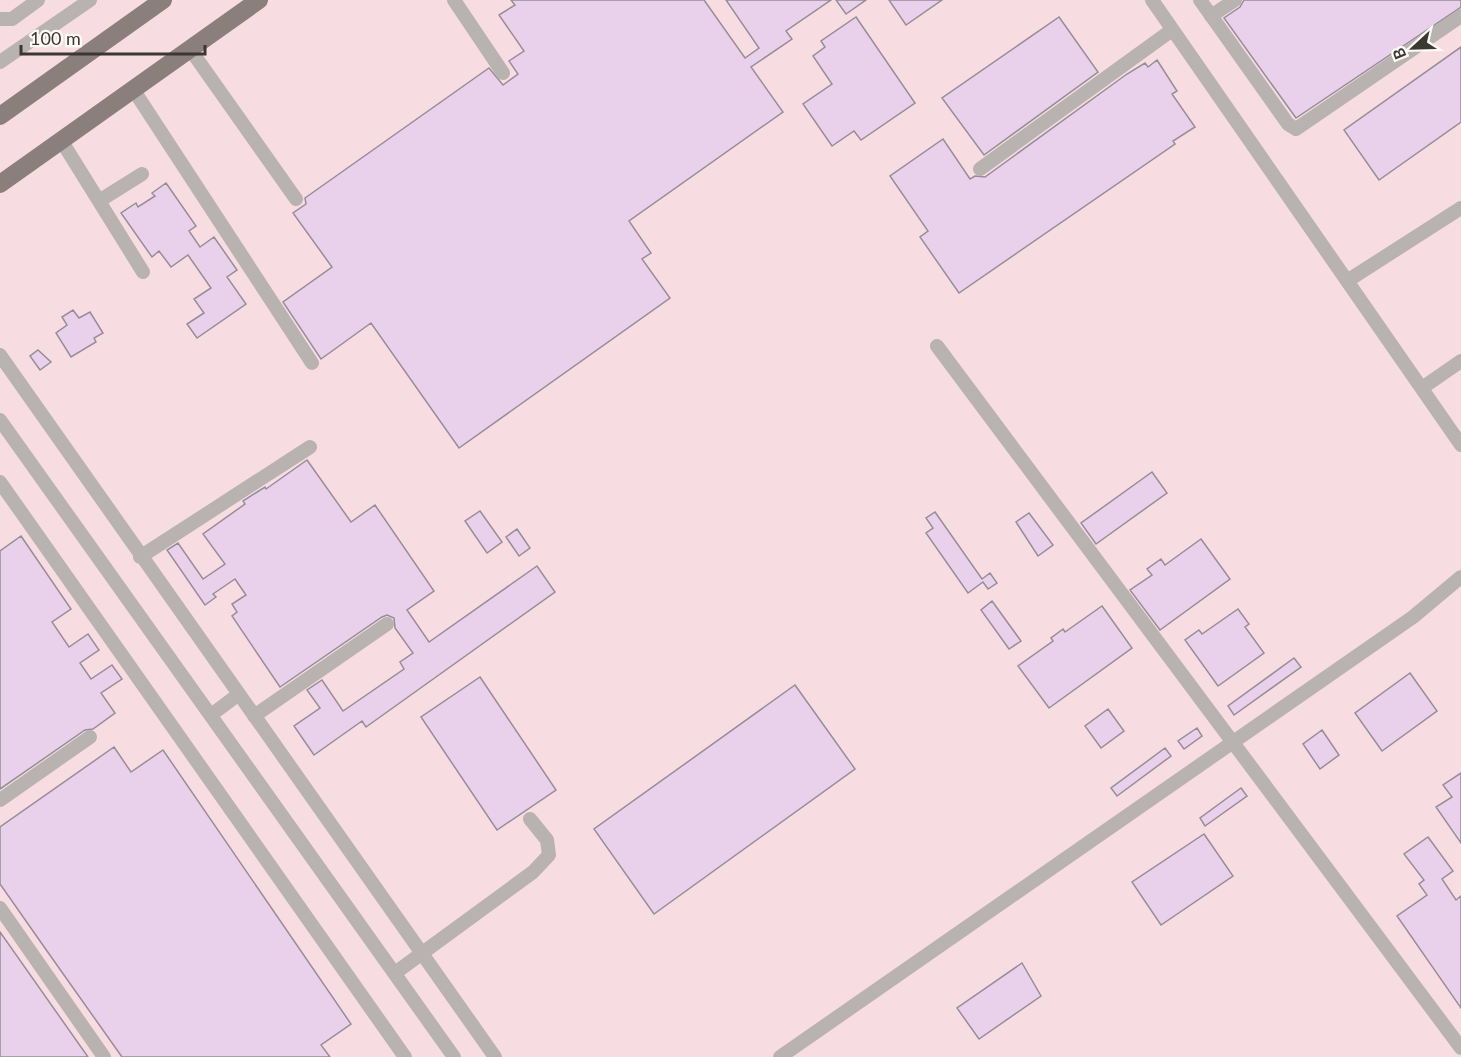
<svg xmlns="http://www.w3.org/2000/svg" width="1461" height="1057" font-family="Lato,sans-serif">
  <rect width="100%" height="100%" fill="#f6ede1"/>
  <path fill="#f7dde1" d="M0 0H1461V1057H0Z"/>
  <path fill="#ead1eb" stroke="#968d97" stroke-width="1.5" d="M511 0H704L745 58 759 48 726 0H831L786 31 792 39 751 67 783 112 629 221 651 253 642 259 670 298 459 448 371 323 321 359 283 302 332 267 293 213 306 204 305 198 489 68 503 85 518 74 509 61 524 51 499 15 515 5Z
    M836 0H866L846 14Z
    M889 0H942L906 25Z
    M1244 0H1461V7L1296 118 1224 18 1240 7Z
    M856 17 915 103 861 140 854 131 832 146 803 104 832 84 813 56 825 47 821 41Z
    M1059 17 1098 72 984 155 942 98Z
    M1461 47V122L1379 180 1344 130Z
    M1157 60 1177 91 1172 94 1195 127 1173 141 1175 144 959 293 920 237 928 231 890 176 943 139 970 179 975 176 985 177 1127 74 1145 63 1148 67Z
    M166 183 196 226 189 231 200 247 214 237 237 270 227 277 246 304 197 338 187 324 204 313 194 299 211 288 188 255 171 267 159 251 152 257 121 213 136 203 138 207 155 196 152 193Z
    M73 310 79 318 90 312 103 333 94 338 96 342 71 357 56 333 67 325 62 317Z
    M38 350 51 362 40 370 30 356Z
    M307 460 351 522 375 505 434 591 407 610 429 642 537 566 555 592 366 727 362 721 314 755 294 726 320 708 307 690 322 680 343 711 404 669 400 662 413 653 395 628 394 618 387 615 382 617 280 687 232 616 237 612 232 604 246 595 235 579 213 594 216 597 205 605 167 550 178 543 203 579 225 564 203 534 245 504 243 501 265 487 266 489Z
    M1152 472 1167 493 1096 544 1081 523Z
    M480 511 502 542 487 553 465 521Z
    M935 512 982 579 990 573 997 583 988 589 983 582 968 593 926 533 933 528 926 518Z
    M1029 513 1053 545 1038 556 1016 522Z
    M517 529 530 548 519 556 506 537Z
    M21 536 71 609 52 622 69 647 88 634 99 650 80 663 91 679 112 665 122 679 101 693 115 713 93 729 85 730 0 789V551Z
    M1201 539 1230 579 1160 630 1130 590 1152 575 1147 569 1161 559 1165 565Z
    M992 601 1021 641 1009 649 981 610Z
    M1102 606 1132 648 1049 708 1018 666 1053 641 1051 638 1063 629 1065 632Z
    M1238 609 1249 624 1245 627 1264 653 1218 686 1185 640 1199 630 1202 634Z
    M1294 658 1301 667 1234 715 1228 706Z
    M1410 673 1437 711 1382 751 1355 713Z
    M480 677 556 790 497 830 421 717Z
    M795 685 855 769 654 914 594 829Z
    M1108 709 1124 731 1101 748 1085 726Z
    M1197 728 1202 736 1184 749 1178 741Z
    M1322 730 1339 755 1320 769 1303 744Z
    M114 747 131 772 163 750 351 1024 321 1045 330 1057H122L47 951 0 884V827Z
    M1165 748 1171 756 1117 796 1111 788Z
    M1461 773V843L1436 807 1452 797 1443 785Z
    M1241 788 1247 796 1205 826 1200 818Z
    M1204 834 1233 876 1161 925 1132 882Z
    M1428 837 1453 871 1442 879 1456 900 1461 896V1008L1397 916 1427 895 1419 884 1424 880 1404 854Z
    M0 932 88 1057H0Z
    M1022 963 1041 996 979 1039 957 1008Z"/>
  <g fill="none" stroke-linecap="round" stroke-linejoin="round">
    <path stroke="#b8b2b0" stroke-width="14" d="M454 0 503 73
      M1152 0 1461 445
      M1200 0 1288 124 1296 129 1461 16
      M1211 16 1235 0
      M0 19H12L38 0
      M190 49 296 199
      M0 62 90 0
      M133 89 312 363
      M61 140 143 272
      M980 169 1172 30
      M99 201 142 174
      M1347 281 1461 208
      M937 346 1461 1048
      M0 355 495 1057
      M1422 388 1461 361
      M0 420 454 1057
      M0 482 405 1057
      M140 557 310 447
      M211 715 239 694
      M254 716 387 624
      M0 800 90 737
      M0 908 104 1057
      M395 973 533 872 549 855 547 840 530 819
      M780 1057 1413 617 1461 577"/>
    <path stroke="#8b7f7c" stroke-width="18" d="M0 116 163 0
      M0 184 259 0"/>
  </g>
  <g transform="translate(1413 48) rotate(248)" stroke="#fffbf6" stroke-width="4.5" paint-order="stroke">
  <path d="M0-4.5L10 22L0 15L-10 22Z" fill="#3b3733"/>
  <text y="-9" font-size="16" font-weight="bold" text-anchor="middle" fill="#3b3733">B</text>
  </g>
  <path d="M21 45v9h184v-9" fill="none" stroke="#3b3733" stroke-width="3"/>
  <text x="30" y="45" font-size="18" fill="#3b3733" stroke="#fffbf6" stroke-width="4.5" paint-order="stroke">100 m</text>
</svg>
